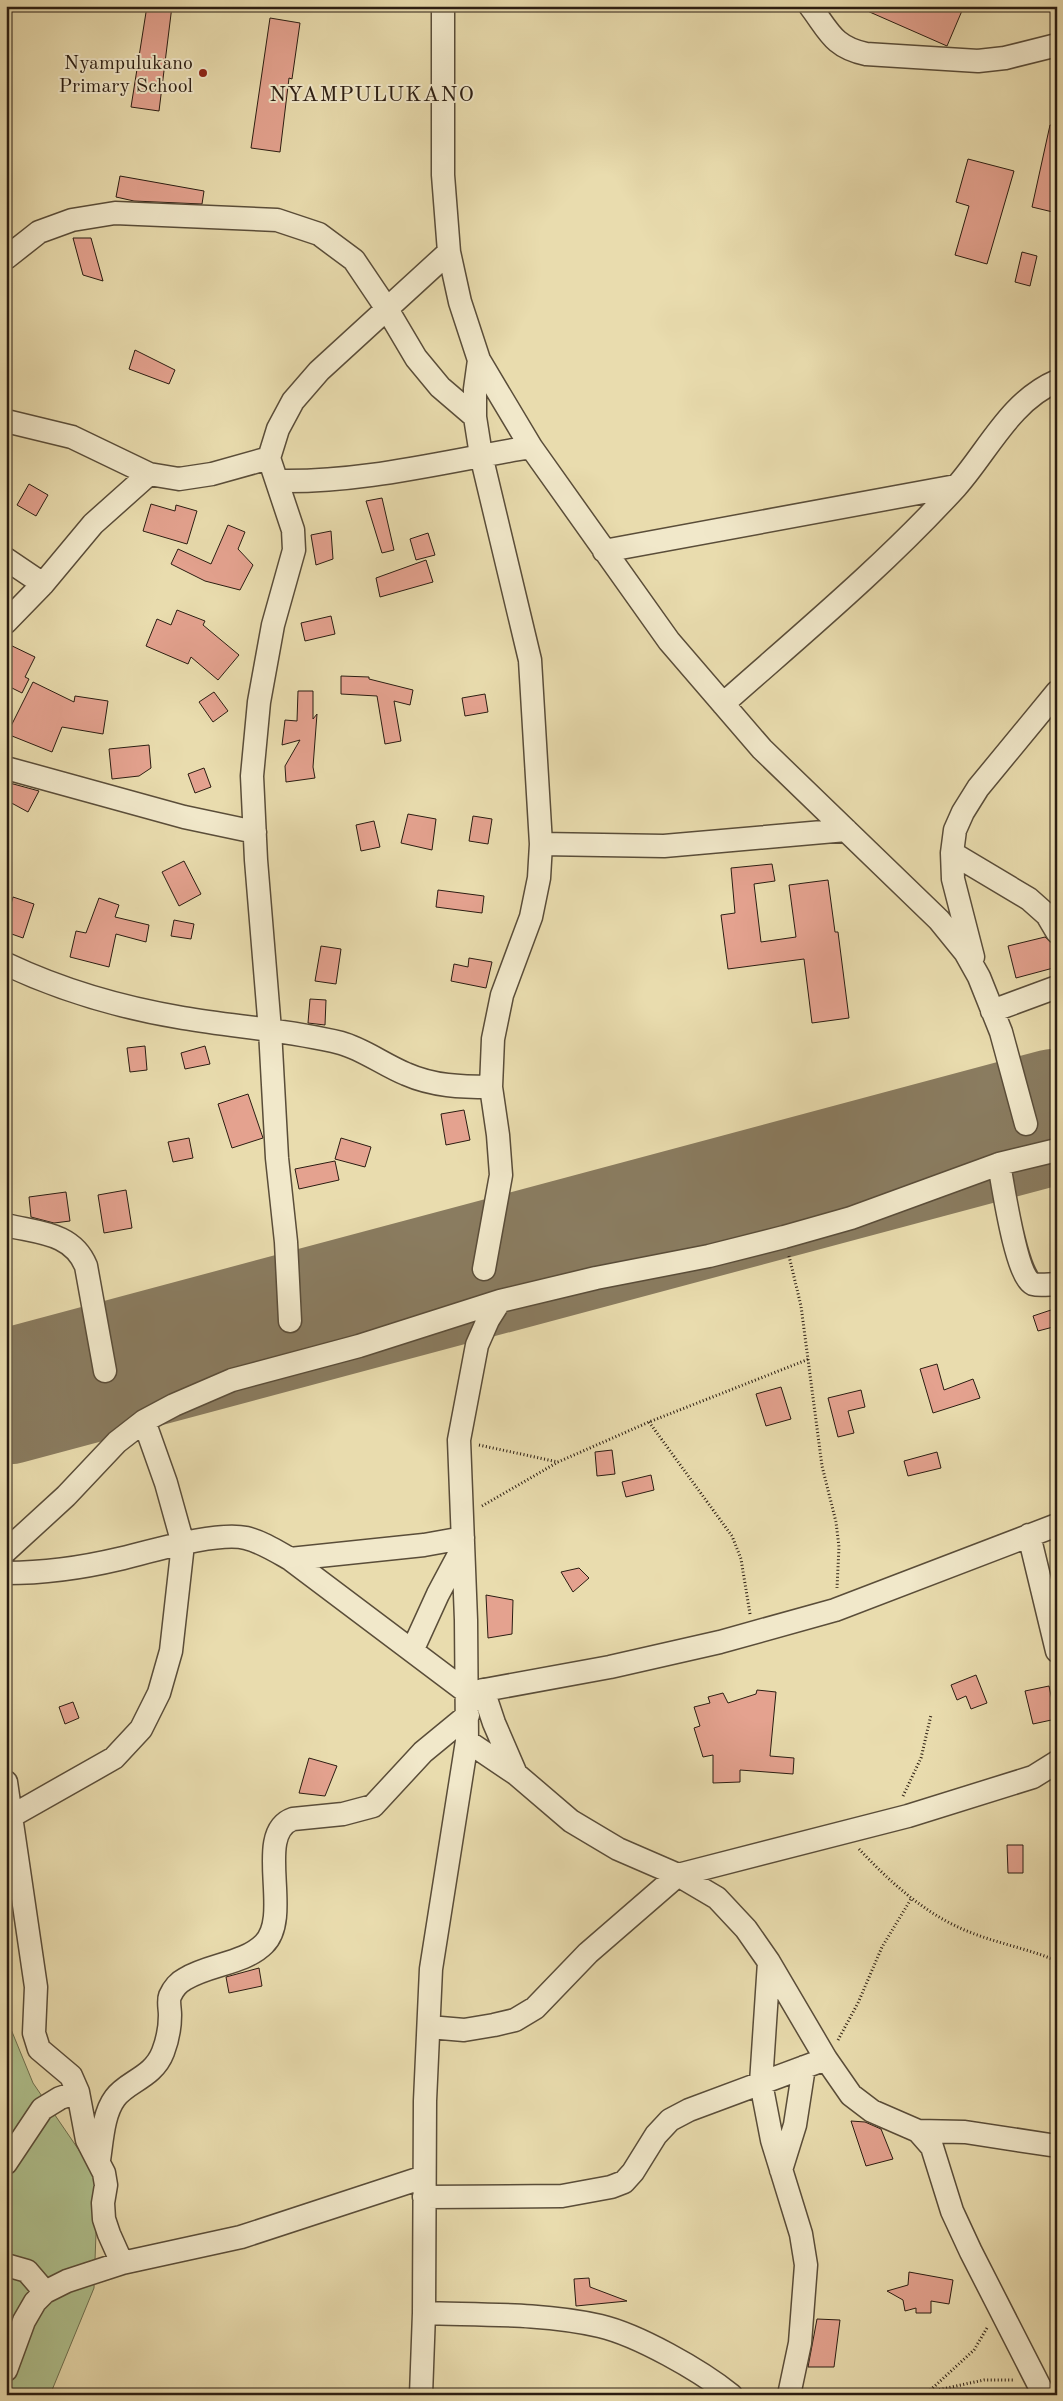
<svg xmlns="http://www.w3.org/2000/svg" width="1063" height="2401" font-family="'Old Standard TT',serif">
  <rect width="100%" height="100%" fill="#e9dcae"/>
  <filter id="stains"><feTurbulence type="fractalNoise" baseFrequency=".004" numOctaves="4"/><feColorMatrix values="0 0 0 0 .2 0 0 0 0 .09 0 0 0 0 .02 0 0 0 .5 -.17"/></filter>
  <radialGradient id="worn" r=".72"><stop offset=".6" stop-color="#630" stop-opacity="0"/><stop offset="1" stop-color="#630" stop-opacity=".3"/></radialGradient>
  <path fill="#b0c28f" stroke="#6e7050" d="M6 2017 33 2083 98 2178 94 2288 50 2395H6Z"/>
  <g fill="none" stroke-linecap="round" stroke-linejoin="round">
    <path stroke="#8a7c60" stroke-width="135" d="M6 1397 1057 1116"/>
  </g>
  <path fill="#e4a28f" stroke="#2b1d12" d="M147 6H172L159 111 131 107Z
    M856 6H964L947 46Z
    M270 18 300 23 292 79 289 78 280 152 251 148Z
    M1050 125 1057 126V213L1032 207Z
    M968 159 1014 171 987 264 955 255 969 206 956 202Z
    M120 176 204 191 202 204 134 201 116 197Z
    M73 238H91L103 281 83 275Z
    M1022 252 1037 256 1030 286 1015 282Z
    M135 350 175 370 169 384 129 369Z
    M29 484 48 495 36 516 17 505Z
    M382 498 394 550 382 553 366 501Z
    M151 504 175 511 176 505 197 511 187 544 143 531Z
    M228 525 245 532 238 549 253 565 240 590 205 581 171 564 178 549 211 564Z
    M331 531 333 559 316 565 311 535Z
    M428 533 435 555 416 560 410 539Z
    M426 560 433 582 380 597 376 578Z
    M177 610 205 621 203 625 239 655 218 680 191 657 188 664 146 646 157 619 171 625Z
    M331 616 335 634 305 641 301 623Z
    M6 643 35 657 25 677 29 679 22 693 6 685Z
    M341 676 369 677V679L413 690 410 705 394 701 401 741 385 744 377 696 341 694Z
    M33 682 74 702 75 696 108 701 103 734 62 727 52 752 7 734Z
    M298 691H313V719L317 714 313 767 315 778 286 782 285 766 300 740 282 745 285 720 297 721Z
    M214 692 228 711 213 722 199 702Z
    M485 694 488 712 465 716 462 698Z
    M149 745 151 768 139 776 112 779 109 749Z
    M204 768 211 787 195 793 188 774Z
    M6 782 39 791 28 812 6 800Z
    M408 814 436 819 432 850 401 843Z
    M473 816 492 819 488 844 469 841Z
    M374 821 380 847 361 851 356 825Z
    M184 861 201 894 179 906 162 872Z
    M772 864 775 881 754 884 761 942 796 937 789 885 828 880 835 932H838L849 1018 812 1023 804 959 728 969 721 915 735 913 731 868Z
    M438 890 484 896 482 913 436 907Z
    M13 897 34 904 23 938 6 932V907L10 908Z
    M99 898 119 905 115 917 149 925 146 942 116 934 109 967 70 957 76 931 86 933Z
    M174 920 194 924 191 939 171 936Z
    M1045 937 1053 944 1057 967 1016 978 1008 946Z
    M321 946 341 949 336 984 315 981Z
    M469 958 492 962 486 988 451 981 454 964 468 967Z
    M310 999 326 1000 325 1025 308 1023Z
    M145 1046 147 1070 130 1072 127 1048Z
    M205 1046 210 1064 185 1069 181 1053Z
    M248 1094 263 1138 232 1148 218 1104Z
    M464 1110 470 1140 446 1145 441 1114Z
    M189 1138 193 1158 173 1162 168 1142Z
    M341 1138 371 1147 365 1167 335 1159Z
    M335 1161 339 1180 299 1189 295 1169Z
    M126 1190 132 1228 104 1233 98 1195Z
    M66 1192 70 1221 54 1223 31 1217 29 1197Z
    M1057 1308V1326L1038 1331 1033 1316Z
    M937 1364 944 1390 973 1379 980 1398 933 1413 920 1369Z
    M781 1387 791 1419 766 1426 756 1394Z
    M861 1390 865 1407 848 1411 854 1433 838 1437 828 1398Z
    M612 1450 615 1474 597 1476 595 1452Z
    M937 1452 941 1468 908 1476 904 1461Z
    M651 1475 654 1490 626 1497 622 1482Z
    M579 1568 589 1578 573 1592 561 1572Z
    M486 1595 513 1600 512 1634 488 1638Z
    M976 1675 987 1703 971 1709 966 1696 957 1700 951 1685Z
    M1049 1686 1056 1719 1033 1724 1025 1691Z
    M757 1690 776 1692 770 1756 794 1758 793 1774 740 1770V1782L713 1783V1755L703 1757 694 1728 700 1726 694 1707 710 1703 708 1697 723 1693 728 1703 756 1694Z
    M73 1702 79 1718 65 1724 59 1707Z
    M309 1758 337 1766 325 1796 299 1793Z
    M1007 1845H1023V1873H1008Z
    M259 1968 262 1986 229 1993 226 1977Z
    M851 2121 865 2122 881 2129 893 2159 866 2166Z
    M909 2272 953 2280 949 2304 931 2301V2313H916V2308L905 2311 903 2300 887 2291 908 2285Z
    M589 2278 590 2287 627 2301 576 2306 574 2279Z
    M817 2319 840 2320 834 2367H808Z"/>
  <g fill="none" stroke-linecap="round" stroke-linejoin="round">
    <g stroke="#5a4d39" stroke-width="25">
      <path id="minor" d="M443 6V175L449 252 460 302 479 360 531 447 669 641 762 749 939 920 965 952 979 977 1001 1032 1026 1124
        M810 6C829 31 833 47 866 54L978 61 1005 58 1057 45
        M6 258 39 232 72 220 115 213 277 220 319 234 354 260 387 309 416 358 440 387 475 417
        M479 360 475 389V417L481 455 530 660 541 844 539 878 531 917 502 995 493 1039 491 1087 498 1135 501 1175 484 1269
        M6 421 72 437 149 474 179 479 212 474 269 458
        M277 481C363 483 446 461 531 447
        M604 551 956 486
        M6 559 43 584
        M6 622 43 584 93 524 149 474
        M723 704C802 634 885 565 956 487 988 451 1010 401 1057 381
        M6 768 184 817 255 832
        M541 844 664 846 846 830
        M952 853 1029 899 1047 915 1057 932
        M973 957 953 879 952 853 955 830 963 812 978 788 1057 692
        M6 964C61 990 123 1008 183 1018 236 1027 289 1030 341 1043 363 1049 384 1065 406 1074 433 1086 461 1087 491 1087
        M992 1011 1057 987
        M999 1164C1003 1185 1016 1276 1033 1284 1040 1286 1050 1284 1057 1284
        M6 1225C37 1233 72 1232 86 1266L105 1371
        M290 1321 286 1242 277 1158 270 1030 256 860 252 776 259 702 273 625 294 550 293 530 269 458 278 429 293 401 319 371 449 252
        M1029 1535 1057 1651
        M6 1551 66 1496 117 1442 144 1421 174 1405 232 1380 359 1346 500 1301 596 1278 709 1256 784 1237 851 1218 999 1164 1057 1150
        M290 1559 424 1545 463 1538
        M6 1573C45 1573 81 1568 119 1559 149 1552 217 1531 246 1538 262 1542 276 1551 290 1559L468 1693 610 1667 720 1642 835 1610 1057 1525
        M412 1651 438 1594 462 1549
        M483 1690 494 1723 516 1774
        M467 1741 516 1774 571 1821 618 1849 678 1875 717 1898 746 1929 769 1962 826 2059 851 2095 872 2111 918 2131 932 2147 952 2211 971 2252 1044 2395
        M6 1782 36 1987 34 2033 39 2049 71 2076 78 2092 87 2140 104 2173 106 2185 103 2203 104 2219 109 2234 122 2263
        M10 1817 114 1758 141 1729 159 1693 171 1651 183 1544 166 1483 144 1421
        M769 1962 761 2083 772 2140 801 2234 806 2265 800 2343 789 2395
        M429 2027 464 2030 494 2025 515 2020 535 2008 588 1953 678 1875 908 1816 1033 1777 1057 1762
        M918 2131 965 2132 1057 2146
        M99 2160C102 2141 103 2114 115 2098 127 2081 153 2078 163 2052 168 2039 170 2028 170 2015 170 2009 168 2001 170 1996 173 1989 179 1982 185 1979 209 1964 244 1964 264 1944 293 1916 253 1833 293 1819L343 1814 373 1806 423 1752 468 1715
        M6 2163 42 2109 60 2098 78 2092
        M781 2170 795 2125 804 2067
        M424 2197 562 2196 611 2187 624 2182 633 2172 656 2135 670 2120 689 2110 826 2059
        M6 2265 27 2271 45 2292
        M424 2313C481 2315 544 2313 600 2326 638 2335 700 2370 731 2395
        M6 2370 24 2321 35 2302 45 2292 67 2281 122 2263 241 2237 424 2177
        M421 2395 424 2313 425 2101 431 1969 467 1741 466 1620 459 1440 477 1345 488 1320 500 1301"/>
    </g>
    <path stroke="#2b1d12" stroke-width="3" stroke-dasharray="1 2.5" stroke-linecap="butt" d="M789 1256 801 1306 822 1466 836 1522 839 1547 837 1588
      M649 1422 732 1536 741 1559 750 1614
      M479 1445 558 1462
      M482 1506 558 1462 649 1422 809 1359
      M903 1796 921 1758 931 1715
      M859 1849C891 1883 927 1916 972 1933 1000 1944 1029 1949 1057 1961
      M838 2040 858 2003 882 1947 911 1899
      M929 2392 984 2380H1014
      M925 2395 974 2350 987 2328"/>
    <use href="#minor" stroke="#f1e8ca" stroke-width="22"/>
  </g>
  <circle fill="#8f2418" stroke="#f1e8ca" stroke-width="2" cx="203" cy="73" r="5"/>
  <g text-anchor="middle" stroke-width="4" stroke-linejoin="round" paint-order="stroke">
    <g font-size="20" fill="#2b1d12" stroke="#f1e8ca" text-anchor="end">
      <text x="193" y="69">Nyampulukano<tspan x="193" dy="23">Primary School</tspan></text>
    </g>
    <g font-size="22" letter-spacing="1" fill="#2b1d12" stroke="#f1e8ca">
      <text x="372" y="101">NYAMPULUKANO</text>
    </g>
  </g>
  <rect width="1063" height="2401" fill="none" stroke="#e9dcae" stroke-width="25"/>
  <rect x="8" y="8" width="1048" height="2386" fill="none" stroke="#2b1d12" stroke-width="2.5"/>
  <rect x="12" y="12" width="1038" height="2376" fill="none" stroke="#2b1d12"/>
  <rect width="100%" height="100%" filter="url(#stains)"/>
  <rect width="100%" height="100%" fill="url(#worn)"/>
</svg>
